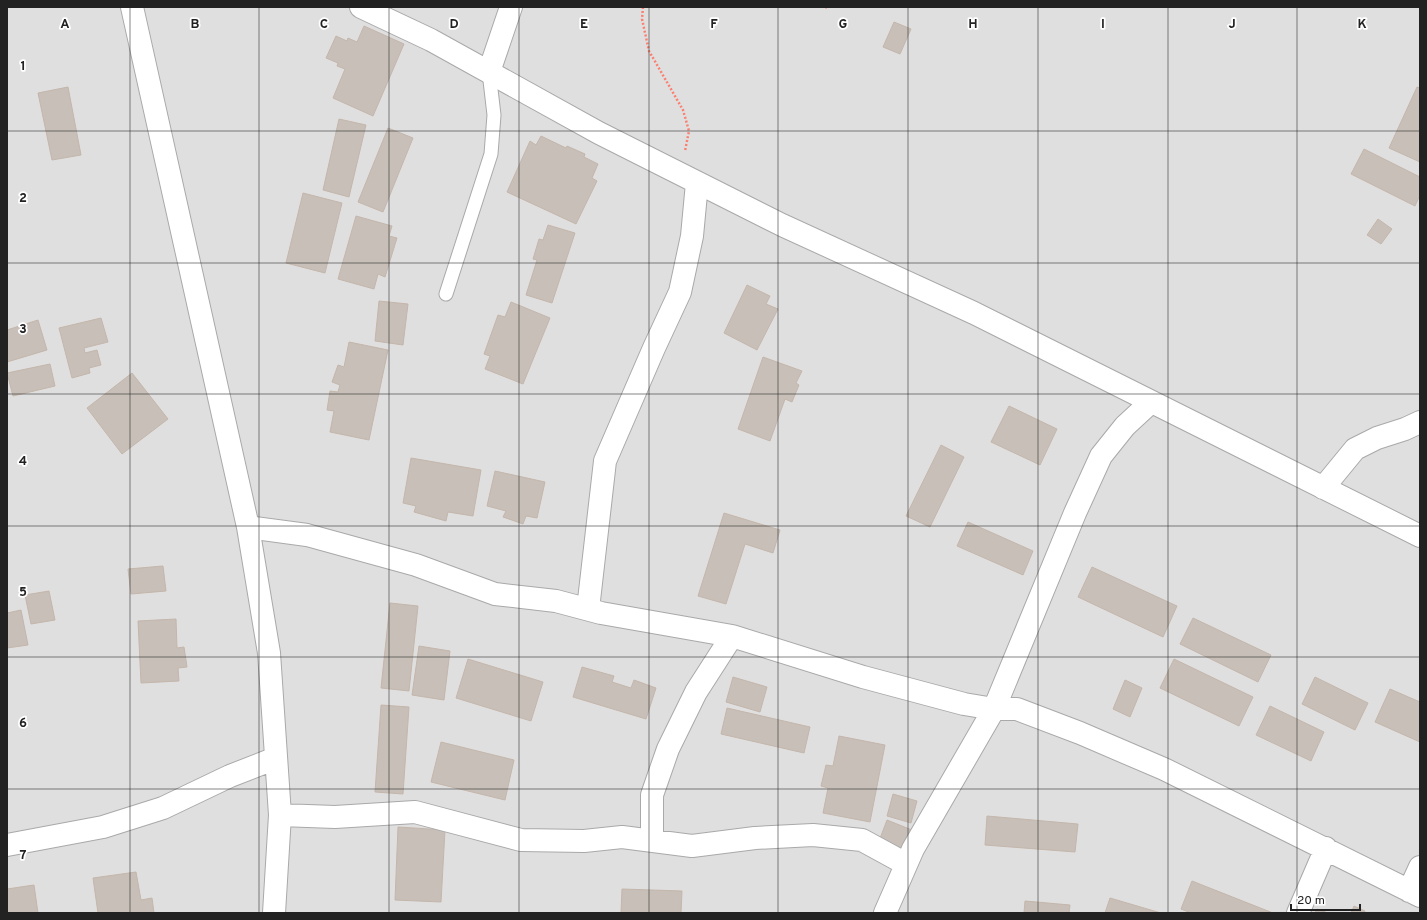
<svg xmlns="http://www.w3.org/2000/svg" width="1427" height="920" font-family="Overpass,sans-serif">
  <rect width="100%" height="100%" fill="#f2efe9"/>
  <path fill="#e0dfdf" d="M7 7H1420V913H7Z"/>
  <path fill="#c7bfb8" stroke="#c4b6ab" d="M894 22 911 29 900 54 883 47Z
    M364 26 404 44 373 116 333 98 345 69 337 66 338 63 326 58 336 36 347 41 348 38 357 42Z
    M68 87 81 155 52 160 38 93Z
    M1417 87 1420 88V162L1389 148Z
    M339 119 366 125 349 197 323 190Z
    M388 128 413 138 383 212 358 202Z
    M541 136 566 148 567 146 585 154 584 157 598 164 592 178 597 181 576 224 507 192 530 141 536 145Z
    M1364 149 1420 177V195L1415 206 1351 174Z
    M303 193 342 203 325 273 286 263Z
    M356 216 392 226 389 236 397 238 385 277 378 274 374 289 338 279Z
    M1378 219 1392 229 1381 244 1367 235Z
    M548 225 575 233 552 303 526 295 537 260 533 259 539 239 543 240Z
    M747 285 770 296 766 304 778 309 757 350 724 333Z
    M379 301 408 304 403 345 375 341Z
    M511 302 550 318 523 384 485 369 490 356 484 354 498 315 505 317Z
    M101 318 108 342 84 348 85 353 97 350 101 365 89 368 90 373 72 378 59 328Z
    M38 320 47 350 7 362V330Z
    M349 342 388 350 369 440 330 432 334 411 327 410 330 391 338 392 340 385 332 382 338 365 344 367Z
    M763 357 802 371 796 383 799 385 792 402 785 399 770 441 738 429Z
    M50 364 55 386 13 396 7 373Z
    M132 373 168 419 122 454 87 408Z
    M1009 406 1057 429 1040 465 991 442Z
    M941 445 964 457 930 527 906 516Z
    M411 458 481 470 473 516 448 512 446 521 414 512 416 506 403 503Z
    M495 471 545 482 537 518 526 516 523 524 503 517 506 511 487 506Z
    M724 513 780 530 773 553 745 544 726 604 698 596Z
    M968 522 1033 551 1023 575 957 546Z
    M163 566 166 591 131 594 128 569Z
    M1092 567 1177 606 1163 637 1078 597Z
    M49 591 55 620 31 624 25 595Z
    M390 603 418 606 409 691 381 688Z
    M21 610 28 645 7 648V613Z
    M1193 618 1271 655 1258 682 1180 644Z
    M176 619 177 648 184 647 187 667 178 668 179 681 141 683 138 621Z
    M419 646 450 651 444 700 412 695Z
    M468 659 543 682 531 721 456 698Z
    M1174 659 1253 697 1239 726 1160 688Z
    M582 667 614 676 612 682 631 688 634 680 656 688 646 719 573 697Z
    M733 677 767 687 760 712 726 702Z
    M1315 677 1368 703 1355 730 1302 704Z
    M1125 680 1142 688 1130 717 1113 709Z
    M1390 689 1420 702V742L1375 722Z
    M381 705 409 707 403 794 375 792Z
    M1270 706 1324 732 1311 761 1256 735Z
    M727 708 810 727 804 753 721 734Z
    M839 736 885 745 870 822 823 813 828 788 821 786 826 765 833 766Z
    M441 742 514 760 505 800 431 782Z
    M893 794 917 801 911 823 887 816Z
    M987 816 1078 824 1075 852 985 845Z
    M887 820 912 830 904 850 879 841Z
    M398 827 445 830 441 902 395 900Z
    M136 872 141 900 152 898 154 913H98L93 878Z
    M1192 881 1273 913H1191L1181 909Z
    M34 885 38 913H7V889Z
    M622 889 682 891 681 913H621Z
    M1110 898 1161 913H1105Z
    M1025 901 1070 905 1069 913H1024Z
    M1354 906 1365 911 1364 913H1351Z
    M1317 909 1328 913H1315Z"/>
  <g fill="none" stroke-linecap="round" stroke-linejoin="round">
    <g stroke="#a9a9a9" stroke-width="15">
      <path id="lane" d="M446 294 491 154 494 115 489 72"/>
    </g>
    <g stroke="#a9a9a9" stroke-width="24">
      <path id="street" d="M132 7 248 527 269 653 280 815 274 913
        M361 7 431 40 599 133 782 225 974 313 1420 536
        M489 72 511 7
        M1323 488 1355 449 1377 438 1405 429 1420 422
        M248 527 307 535 416 565 495 594 556 601 601 613 732 636 863 677 964 704 994 709H1017L1080 733 1164 769 1420 896
        M588 609 605 461 654 348 680 292 692 236 697 183
        M280 815 335 817 415 812 521 840 584 841 622 837 692 846 755 838 813 835 862 840 906 864
        M652 841V795L668 749 696 692 732 636
        M7 845 103 827 163 808 230 776 276 758
        M1409 891 1420 867
        M885 913 913 849 994 709 1075 513 1101 456 1125 426 1151 402
        M1298 913 1326 848"/>
    </g>
    <path stroke="#fa8072" stroke-width="2.5" stroke-dasharray="2 2" stroke-linecap="butt" d="M643 7 642 19 649 51 683 110 689 131 685 151
      M826 7 827 8"/>
    <use href="#lane" stroke="#fff" stroke-width="13"/>
    <use href="#street" stroke="#fff" stroke-width="22"/>
  </g>
  <path fill="none" stroke="#222" stroke-width="1" stroke-opacity="0.55" d="M130 7V913M259 7V913M389 7V913M519 7V913M649 7V913M778 7V913M908 7V913M1038 7V913M1168 7V913M1297 7V913M7 131H1420M7 263H1420M7 394H1420M7 526H1420M7 657H1420M7 789H1420"/>
  <g font-size="13" text-anchor="middle" font-weight="bold" fill="#222" stroke="#fff" stroke-width="3.5" stroke-linejoin="round" paint-order="stroke">
    <text x="65" y="28">A</text>
    <text x="195" y="28">B</text>
    <text x="324" y="28">C</text>
    <text x="454" y="28">D</text>
    <text x="584" y="28">E</text>
    <text x="714" y="28">F</text>
    <text x="843" y="28">G</text>
    <text x="973" y="28">H</text>
    <text x="1103" y="28">I</text>
    <text x="1232" y="28">J</text>
    <text x="1362" y="28">K</text>
    <text x="23" y="70">1</text>
    <text x="23" y="202">2</text>
    <text x="23" y="333">3</text>
    <text x="23" y="465">4</text>
    <text x="23" y="596">5</text>
    <text x="23" y="727">6</text>
    <text x="23" y="859">7</text>
  </g>
  <rect width="1427" height="920" fill="none" stroke="#222222" stroke-width="16"/>
  <path d="M1291 904v6h69v-6" fill="none" stroke="#222222" stroke-width="2"/>
  <text x="1297" y="904" font-size="12" fill="#222222" stroke="#ffffff" stroke-width="3" paint-order="stroke">20 m</text>
</svg>
